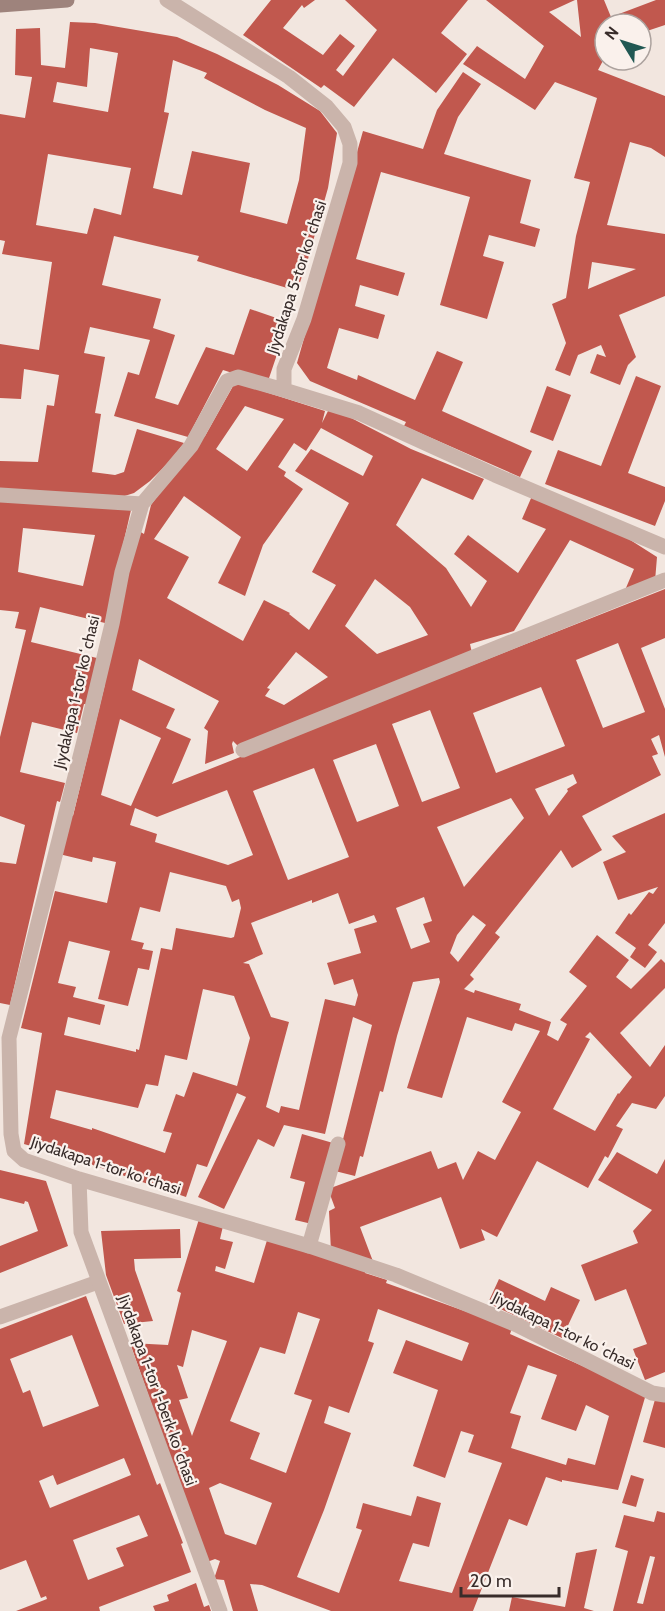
<svg xmlns="http://www.w3.org/2000/svg" width="665" height="1611" font-family="Cabin,sans-serif">
  <rect width="100%" height="100%" fill="#f2e6df"/>
  <path fill="#c1584e" fill-rule="evenodd" d="M271 0H315L304 8 302 5 283 28 323 55 340 34 355 46 336 70 343 76 377 30 345 0H468L441 33 467 54 436 93 393 58 354 107 324 85 321 88 243 35Z
    M486 0H575L549 12 581 37 577 0H604L611 17 656 0H665V25L641 33V24H605V46L601 48 605 50V57L598 70 665 96V157L651 148 630 142 607 225 665 234V296L619 315 636 357 628 365 620 385 590 373 597 354 606 357 601 345 578 355 570 376 555 370 566 343 552 304 566 298 576 236 590 182 574 178 597 98 555 82 535 110 463 64 477 46 525 79 544 46ZM592 262 636 269 588 289Z
    M70 22 95 23 177 37 217 54 278 85 320 111 337 133 328 188 308 259 297 291 197 261 199 256 114 236 102 285 161 299 153 328 175 335 155 398 178 405 206 347 234 355 250 309 288 322 267 384 223 370 188 437 114 416 128 372 139 375 150 340 90 327 84 353 105 357 95 413 101 414 92 472 115 475 124 472 137 429 184 443 169 462 150 481 134 493 112 500 0 491V461L38 462 47 405 54 406 59 375 24 369 21 399 0 398V344L39 350 52 262 2 254 5 241 0 240V114L25 118 32 77 15 75 16 29 40 28 41 65 65 68ZM90 48 118 53 108 112 53 102 57 82 87 87ZM173 60 207 73 204 78 265 110 306 128 299 180 287 224 240 212 250 163 192 151 182 195 153 188 169 113 164 112ZM48 154 131 168 121 215 94 208 87 234 36 225Z
    M463 72 481 84 458 117 444 154 531 180 520 223 540 229 535 247 489 235 483 256 504 262 487 319 440 305 470 197 381 172 356 259 405 273 398 296 360 285 355 306 385 315 378 339 339 328 327 368 357 380 358 375 415 400 437 351 463 362 442 411 532 451 520 477 404 426 406 422 310 381 297 363 363 131 423 149 437 110Z
    M636 376 661 386 628 473 665 487V501L655 526 545 484 558 450 601 466Z
    M237 379 256 389 325 411 322 423 330 407 411 449 484 479 473 500 422 478 396 525 446 568 471 607 487 581 454 554 468 535 518 573 546 529 522 519 532 496 624 536 657 557 655 581 623 595 634 569 570 540 514 631 470 644 472 653 240 748 233 741 232 744 234 753 205 764 208 731 204 728 219 701 139 659 132 690 175 709 166 728 191 739 172 784 665 589V638L641 648 665 709V757L659 735 651 739 658 754 652 756 661 775 582 816 602 850 572 868 561 850 495 933 500 937 470 975 474 979 464 989 474 993 475 990 521 1004 519 1010 551 1022 547 1035 558 1041 567 1024 560 1020 587 986 569 972 597 935 629 960 616 977 631 989 661 959 665 963V988L620 1033 650 1067 665 1045V1096L656 1109 632 1103 616 1126 623 1129 608 1158 605 1156 588 1188 537 1161 497 1237 481 1229 485 1240 460 1249 441 1197 360 1227 374 1264 331 1251 329 1211 335 1208 328 1189 431 1151 438 1169 456 1162 463 1180 478 1151 495 1160 521 1112 502 1102 540 1031 515 1023 512 1031 467 1017 442 1098 407 1088 440 982 439 978 413 982 397 1036 383 1092 380 1091 363 1157 360 1156 355 1176 335 1171 372 1025 353 1017 325 1134 284 1125 274 1147 258 1139 224 1209 198 1197 246 1097 237 1093 207 1167 197 1164 186 1197 81 1161 24 1144 42 1033 21 1028 55 891 107 903 116 862 93 857 92 862 59 854 68 814 73 816 105 684 100 683 139 531 144 534 151 505 186 456 205 436ZM245 406 284 419 247 471 216 449ZM321 428 373 456 363 476 311 449 295 471 349 503 312 572 336 585 309 630 289 614 290 613 264 600 243 641 167 598 189 557 154 539 184 496 241 537 218 583 245 596 263 545 303 489 284 476 286 472 278 467 294 443 306 451ZM375 579 410 607 428 635 377 654 345 626ZM618 643 645 712 603 728 576 660ZM296 652 328 677 284 705 265 696 270 689 267 688ZM541 687 565 746 496 773 473 713ZM430 710 460 788 422 802 392 724ZM120 719 161 738 131 806 101 795ZM376 744 399 806 357 822 333 760ZM314 768 349 857 288 880 253 791ZM573 774 577 783 567 789 568 791 549 816 535 789ZM227 790 253 855 228 865 155 842 157 834 130 825 135 808 157 817ZM511 798 524 818 464 887 437 827ZM170 872 226 886 232 902 239 899 241 908 234 937 231 938 176 928 172 950 161 948 139 1050 136 1049V1052L64 1035 68 1017 100 1025 105 1005 73 997 76 987 58 983 69 941 110 951 98 999 128 1006 138 968 149 970 153 951 142 949 144 943 131 940 140 907 160 912ZM338 893 349 924 374 915 377 922 354 929 361 953 327 963 334 985 353 979 358 995 355 1006 325 999 299 1110 281 1106 279 1113 266 1107 289 1022 271 1017 249 964 243 963 263 954 251 923 312 900V903ZM424 897 432 921 423 924 430 942 411 949 396 908ZM473 915 486 925 458 962 450 953 457 935ZM203 989 234 996 250 1038 237 1086 193 1072 184 1097 176 1094 163 1131 172 1133 165 1153 92 1128V1130L50 1118 56 1090 138 1108 146 1084 158 1086 165 1055 187 1060ZM590 1032 632 1077 619 1094 618 1093 595 1131 553 1109 590 1039 585 1037Z
    M547 386 571 395 553 441 530 432Z
    M0 499 131 510 105 623 40 607 31 642 101 659 90 705 84 704 77 733 32 722 20 772 65 783 60 802 57 801 10 1005 0 1003V862L16 864 25 825 0 816V737L26 630 15 628 19 612 0 610ZM23 528 95 535 83 586 18 572Z
    M665 813V923L648 945 657 952 645 968 630 957 636 948 615 933 629 913 631 915 649 892 653 894 658 887 618 900 603 862 626 852 612 836Z
    M302 1134 333 1143 312 1224 295 1220 305 1182 290 1178Z
    M617 1152 657 1174 665 1159V1372L645 1380 633 1349 647 1344 626 1289 595 1301 581 1265 638 1243 633 1231 652 1210 598 1180Z
    M0 1170 46 1181 68 1246 0 1273V1246L38 1231 28 1202 25 1201 24 1204 0 1198Z
    M199 1219 223 1226 220 1239 233 1242 225 1269 216 1266 215 1271 254 1283 268 1237 367 1267 365 1273 387 1280 386 1283 512 1328 510 1334 646 1394 618 1490 562 1480V1482L546 1477 527 1526 509 1519 473 1611H331L262 1585 250 1584 258 1611H233L224 1580 214 1579 220 1561 215 1559 207 1562 130 1343 168 1345 181 1293 177 1291ZM378 1309 469 1343 462 1361 406 1340 393 1373 438 1390 413 1466 445 1478 461 1431 474 1435 468 1452 502 1463 452 1593 399 1581 413 1543 429 1547 441 1503 417 1496 411 1516 363 1503 356 1528 362 1530 339 1593 297 1577 324 1510 351 1433 324 1423 329 1406 349 1413 374 1343 368 1341ZM298 1312 320 1319 294 1394 312 1400 286 1473 250 1459 260 1433 230 1421 260 1347 285 1354ZM192 1330 227 1341 192 1436 179 1400 188 1398 177 1365 183 1367ZM528 1365 557 1375 541 1419 576 1431 586 1405 609 1416 595 1465 568 1458 566 1465 511 1448 521 1416 510 1413ZM220 1483 272 1503 256 1545 225 1534 209 1488Z
    M180 1229 181 1258 134 1259 135 1270 153 1321 124 1324 106 1275 101 1231Z
    M499 1279 545 1301 551 1287 580 1300 562 1338 488 1303Z
    M86 1296 157 1485 160 1483 183 1543 181 1544 191 1572 99 1607 100 1611H16L47 1599 46 1596 41 1598 26 1560 0 1570V1329ZM72 1335 99 1406 43 1427 30 1390 23 1393 10 1359ZM124 1458 131 1475 50 1508 39 1481 53 1475 57 1485ZM139 1515 148 1536 116 1548 124 1566 88 1580 73 1540Z
    M656 1396 665 1399V1448L643 1442Z
    M631 1475 644 1479 636 1507 622 1503Z
    M657 1511 665 1513V1611H613L628 1551 615 1547 624 1515 654 1522ZM650 1556 655 1557 643 1604 637 1603Z
    M597 1549 584 1608 594 1611H509L512 1597 565 1607 576 1553Z
    M196 1583 204 1607 209 1605 211 1611H155L153 1606 169 1601 167 1595Z"/>
  <g fill="none" stroke-linecap="round" stroke-linejoin="round">
    <path stroke="#cab4ab" stroke-width="15" d="M309 1246 338 1144
      M0 1317 98 1282"/>
    <path stroke="#cab4ab" stroke-width="15" d="M167 0 289 77 327 107 344 127 350 144V163L304 319 284 369V390L359 413 495 475 665 547
      M284 390 238 377 227 381 191 446 142 504 122 572 112 624 84 741 9 1038 11 1134 14 1151 24 1160 79 1179 309 1246 396 1275 517 1325 652 1393 665 1395
      M0 495 142 504
      M243 750 665 580
      M79 1179 81 1232 220 1611"/>
    <path stroke="#9e837c" stroke-width="15" d="M0 5 67 0"/>
  </g>
  <g text-anchor="middle" stroke-width="4.5" stroke-linejoin="round" paint-order="stroke">
    <g font-size="16" fill="#382c2a" stroke="#faf1ec">
      <text transform="translate(296 277) rotate(-72)" y="6">Jiydakapa 5-tor koʻchasi</text>
      <text transform="translate(76 692) rotate(-77)" y="6">Jiydakapa 1-tor koʻchasi</text>
      <text transform="translate(106 1165) rotate(18)" y="6">Jiydakapa 1-tor koʻchasi</text>
      <text transform="translate(564 1330) rotate(26)" y="6">Jiydakapa 1-tor koʻchasi</text>
      <text transform="translate(158 1390) rotate(70)" y="6">Jiydakapa 1-tor 1-berk koʻchasi</text>
    </g>
  </g>
  <g transform="translate(623 42) rotate(308)"><circle r="28" fill="#faf1ec" stroke="#aca29e" stroke-width="1.5"/>
  <path d="M0-4.5L10 22L0 15L-10 22Z" fill="#215853"/>
  <text y="-9" font-size="16" font-weight="bold" text-anchor="middle" fill="#382c2a">N</text>
  </g>
  <path d="M461 1587v9h98v-9" fill="none" stroke="#382c2a" stroke-width="3"/>
  <text x="470" y="1587" font-size="18" fill="#382c2a" stroke="#faf1ec" stroke-width="4.5" paint-order="stroke">20 m</text>
</svg>
